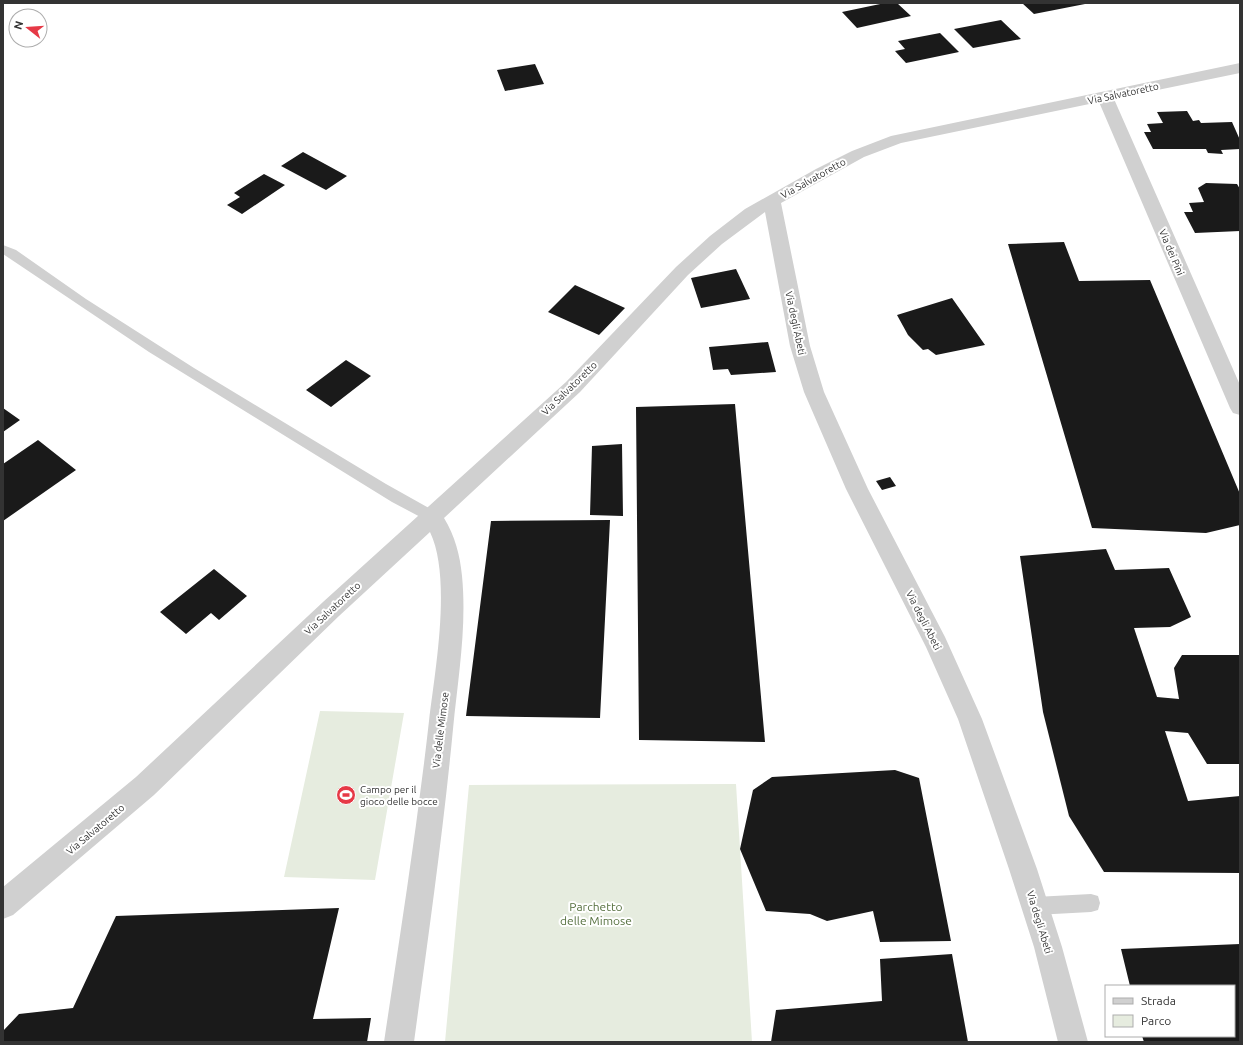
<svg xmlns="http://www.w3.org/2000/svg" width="1243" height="1045" font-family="Ubuntu,sans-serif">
  <rect width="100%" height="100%" fill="#fff"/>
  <path fill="#e6ecdf" d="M320 711 404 713 375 880 284 877Z
    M736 784 752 1042H445L469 785Z"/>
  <path fill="#1a1a1a" d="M885 3H897L911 16 857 28 842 12Z
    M1022 3H1085V4L1034 14Z
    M1001 20 1021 39 973 48 954 29Z
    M940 33 959 52 906 63 895 51 905 49 898 41Z
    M535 64 544 84 505 91 497 70Z
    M1187 111 1193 121 1199 120 1201 123 1232 122 1240 140V149L1221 150 1223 154 1208 153 1206 149H1153L1144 132H1151L1147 124 1163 123 1157 112Z
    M303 152 347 176 326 190 281 166Z
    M264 174 285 185 242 214 227 205 240 197 234 193Z
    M1206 183 1237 184 1240 189V231L1195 233 1184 212H1193L1189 203 1204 202 1198 188Z
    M1064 242 1079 281 1150 280 1240 494V525L1206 533 1092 528 1008 244Z
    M736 269 750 299 701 308 691 278Z
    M575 285 625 308 599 335 548 312Z
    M952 298 985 345 936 355 928 349 923 350 908 335 897 315Z
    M768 342 776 372 731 375 728 369 713 370 709 347Z
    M346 360 371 376 331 407 306 390Z
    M735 404 765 742 639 740 636 407Z
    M3 408 20 420 3 432Z
    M38 440 76 470 3 521V464Z
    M622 444 623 516 590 515 592 446Z
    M890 477 896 486 882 490 876 481Z
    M610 520 600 718 466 716 491 521Z
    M1106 549 1115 570 1169 568 1191 617 1170 627 1134 628 1157 697 1179 699 1174 668 1182 655H1240V764H1207L1188 733 1165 731 1188 801 1240 796V873L1104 872 1069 816 1043 712 1020 556Z
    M214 569 247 596 219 620 211 613 186 634 160 612Z
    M895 770 919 778 951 941 880 942 873 911 827 921 810 914 766 911 740 849 753 790 772 777Z
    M339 908 313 1019 371 1018 367 1042H3V1031L19 1014 73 1008 116 916Z
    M1240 944V1042H1144L1142 1036H1234V986H1130L1121 949Z
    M952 954 968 1042H771L776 1010 882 1001 880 959Z"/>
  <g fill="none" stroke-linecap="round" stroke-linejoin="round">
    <path fill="#d0d0d0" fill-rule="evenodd" d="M3 245 16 250 86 299 194 368 386 484 436 512 438 516 436 520 431 522 426 520 392 502 149 352 3 254Z
      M1091 894 1098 896 1100 903 1098 910 1091 912 1035 915 1028 913 1026 906 1028 899 1035 897Z"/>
    <path fill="#d0d0d0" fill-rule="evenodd" d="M1240 63V73L1114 99 1240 385V415L1233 413 1230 408 1099 102 901 143 864 157 781 203 810 346 824 392 868 489 945 637 982 719 1037 869 1062 947 1088 1042H1058L1034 947 1009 869 958 719 926 647 846 489 804 392 790 346 765 212 722 244 688 275 580 392 444 518C455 536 460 555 462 576 467 627 458 678 453 729 443 834 428 938 414 1042H384C400 935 417 828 429 721 435 670 452 578 430 532L339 616 154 795 13 915 3 919V887L136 777 323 602 566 382 676 267 710 236 745 209 816 169 852 151 891 136Z"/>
  </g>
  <defs>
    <g id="stadium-disc" transform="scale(1)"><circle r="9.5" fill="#e63946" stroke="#fff"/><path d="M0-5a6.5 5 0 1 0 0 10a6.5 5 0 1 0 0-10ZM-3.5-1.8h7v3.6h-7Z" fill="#fff"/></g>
  </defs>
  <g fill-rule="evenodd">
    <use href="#stadium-disc" x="346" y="795"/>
  </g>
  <g text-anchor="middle" stroke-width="4" stroke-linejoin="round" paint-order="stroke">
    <g font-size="10" fill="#333" stroke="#fff">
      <text transform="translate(1123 93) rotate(-12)" y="4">Via Salvatoretto</text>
      <text transform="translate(813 178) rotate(-29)" y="4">Via Salvatoretto</text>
      <text transform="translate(1172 252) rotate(67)" y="4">Via dei Pini</text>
      <text transform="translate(796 323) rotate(78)" y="4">Via degli Abeti</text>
      <text transform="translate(569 388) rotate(-44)" y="4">Via Salvatoretto</text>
      <text transform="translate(332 608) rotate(-43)" y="4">Via Salvatoretto</text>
      <text transform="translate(924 620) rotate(63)" y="4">Via degli Abeti</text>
      <text transform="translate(440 730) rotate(-83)" y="4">Via delle Mimose</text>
      <text transform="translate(95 829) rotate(-40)" y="4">Via Salvatoretto</text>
      <text transform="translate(1040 922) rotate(73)" y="4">Via degli Abeti</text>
    </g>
    <g font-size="10" fill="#333" stroke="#fff" text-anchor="start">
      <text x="360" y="793">Campo per il<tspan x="360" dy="12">gioco delle bocce</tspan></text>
    </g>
    <g font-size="12" fill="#56703f" stroke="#fff">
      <text x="596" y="911">Parchetto<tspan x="596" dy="14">delle Mimose</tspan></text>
    </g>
  </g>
  <rect width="1243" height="1045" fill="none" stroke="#333333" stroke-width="8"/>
  <rect x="1105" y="985" width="130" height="52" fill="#ffffff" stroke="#adadad"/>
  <rect x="1113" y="998" width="20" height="6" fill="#d0d0d0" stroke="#adadad"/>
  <text x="1141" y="1005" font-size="12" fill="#333333">Strada</text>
  <rect x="1113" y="1015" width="20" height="12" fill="#e6ecdf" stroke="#adadad"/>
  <text x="1141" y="1025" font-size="12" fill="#333333">Parco</text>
  <g transform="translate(28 28) rotate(287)"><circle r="19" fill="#ffffff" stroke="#adadad"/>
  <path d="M0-3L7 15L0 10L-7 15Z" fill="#e63946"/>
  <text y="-6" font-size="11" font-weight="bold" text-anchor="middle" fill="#333333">N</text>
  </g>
</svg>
